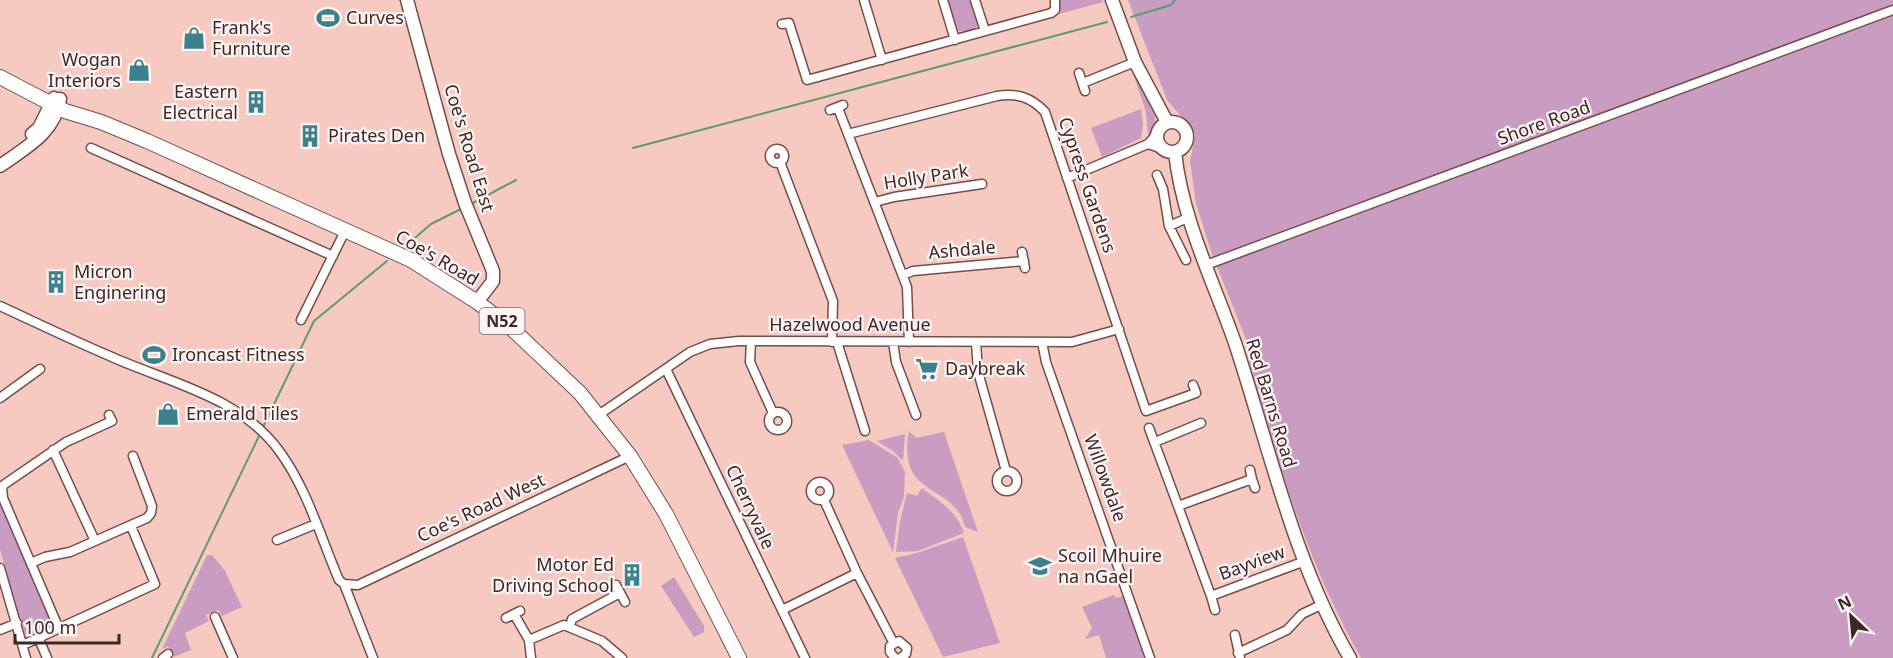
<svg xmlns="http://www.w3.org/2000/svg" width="1893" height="658" font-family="'Noto Sans',sans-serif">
  <rect width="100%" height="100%" fill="#f7cac1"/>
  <path fill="#c99cc2" d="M947 0H972L978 26 971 31H958Z
    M1060 0H1102L1103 2 1059 14Z
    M1128 0H1893V658H1361C1308 565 1278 463 1249 360L1253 357 1212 254 1196 204 1190 161 1195 137 1194 131 1167 100Z
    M1133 73 1136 74 1154 110 1156 125 1153 131 1148 135 1146 112Z
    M1141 109 1143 124 1141 138 1102 157 1091 128Z
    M909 431 916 438 944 432 978 532 965 527C955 482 896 500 909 431Z
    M905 434 903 461 893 451 877 441Z
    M869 440 898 458 905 472 904 497 898 513 893 552 842 445Z
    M922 488C940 502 956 510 964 533L918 551 896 552 900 521 907 493 917 496Z
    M0 502 51 619 50 629 31 637 25 633 0 550Z
    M963 537 1000 643 943 657 895 558 917 553Z
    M207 555H212L225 571 242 607 222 616 218 610 206 615 209 621 185 633 191 650 174 657 168 646 162 649Z
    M674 577 704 626V632L694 637 661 586Z
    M1114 595 1116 598 1123 596 1144 658H1106L1099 635 1085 639 1092 628 1082 607Z"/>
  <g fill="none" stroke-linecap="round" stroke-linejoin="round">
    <path stroke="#5e9b6d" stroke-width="2" d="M1131 17 1171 5 1175 0
      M633 148 1107 22
      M471 204 516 180
      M408 244 431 224 463 208
      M264 425 314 321 387 261
      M152 658 259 436"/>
    <g stroke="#744e47" stroke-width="11">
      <path id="street" d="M864 0 882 60
        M943 0 955 40
        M975 0 985 31
        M782 24 789 23 807 80 1051 13 1055 10V0
        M1079 73 1085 91
        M1083 83 1135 62
        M838 108 907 287 909 342
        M830 110 843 105
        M848 134 997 96C1017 93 1031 97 1045 112L1146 411 1196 393 1193 385
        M1148 144 1160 148
        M91 148 333 256
        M770 156a7 7 0 1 1 14 0a7 7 0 1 1-14 0Z
        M780 162 833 301 832 342
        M1157 175 1163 189 1169 226 1186 260
        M1067 178 1148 144 1156 135
        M875 202 894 197 982 184
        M1169 226 1190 217
        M1022 252 1025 268
        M1206 265 1893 10
        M903 275 913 271 1024 261
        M0 306C37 323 74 341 112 357 170 383 241 397 280 452 307 489 321 538 339 580L344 584 358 585 630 456
        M301 320 346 229
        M751 341 750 362 773 413
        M837 342 865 431
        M893 342 896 362 916 415
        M976 342 978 372 1006 471
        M1042 342 1046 362 1150 658
        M666 369 805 658
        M0 398 40 369
        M769 421a9 9 0 1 1 18 0a9 9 0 1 1-18 0Z
        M600 414 690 352 710 344 739 341 1072 342 1119 329
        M1149 428 1178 506
        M1155 442 1201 423
        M53 450 95 541
        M997 481a10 10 0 1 1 20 0a10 10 0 1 1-20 0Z
        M1252 479 1255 488
        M811 491a9 9 0 1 1 18 0a9 9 0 1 1-18 0Z
        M277 540 316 524
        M31 563 45 557 70 552 147 518 151 513 152 506 133 456
        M0 568 26 658
        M857 573 893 642
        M344 584 373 658
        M616 585 625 602
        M1211 596 1178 506 1252 479 1250 470
        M782 610 857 573 824 500
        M1215 610 1211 596 1305 561
        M514 614 529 640 531 658
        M215 617 233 658
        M506 618 520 611
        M570 626 572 619 620 593
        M59 629 3 498 2 486 66 442 112 421 109 415
        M0 630 17 623
        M1235 635 1240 658
        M39 639 47 658
        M529 640 564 625 602 641 622 658
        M23 645 155 584 131 526
        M1238 653 1287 630 1302 614 1323 604
        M163 658 168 654
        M895 658 890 652V646L899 641 907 648 906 654 900 658"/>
    </g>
    <g stroke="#744e47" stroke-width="15">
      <path id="secondary" d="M407 0 449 154 465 203 493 271V281L477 302
        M1112 0 1135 62 1167 122
        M1157 137a15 15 0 1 1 30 0a15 15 0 1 1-30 0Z
        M32 134 39 128 54 98
        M1175 152C1182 219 1213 280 1235 343 1270 449 1293 560 1350 658
        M0 166C25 148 55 133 60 99"/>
    </g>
    <g stroke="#744e47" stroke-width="16">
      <path id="primary" d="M0 77 65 111 101 122 147 141 411 260 477 302 509 326 580 393 630 456 666 514 739 658"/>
    </g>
    <use href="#street" stroke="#fff" stroke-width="8"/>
    <use href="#secondary" stroke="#fff" stroke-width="12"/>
    <use href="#primary" stroke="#fff" stroke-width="14"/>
  </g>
  <defs>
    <g id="stadium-bare" transform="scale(1.8)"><path d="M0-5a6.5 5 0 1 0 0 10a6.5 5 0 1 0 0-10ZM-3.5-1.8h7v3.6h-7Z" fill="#3b808d" stroke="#fef4f3" stroke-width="2.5" paint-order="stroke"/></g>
    <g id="shop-bare" transform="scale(1.8)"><path d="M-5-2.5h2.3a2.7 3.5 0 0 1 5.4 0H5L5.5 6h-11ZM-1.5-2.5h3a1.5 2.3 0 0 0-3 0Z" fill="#3b808d" stroke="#fef4f3" stroke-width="2.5" paint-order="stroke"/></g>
    <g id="building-bare" transform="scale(1.8)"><path d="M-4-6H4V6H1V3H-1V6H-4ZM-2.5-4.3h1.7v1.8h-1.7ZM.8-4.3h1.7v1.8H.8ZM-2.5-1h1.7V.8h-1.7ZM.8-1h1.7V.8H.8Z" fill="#3b808d" stroke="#fef4f3" stroke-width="2.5" paint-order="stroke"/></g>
    <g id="supermarket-bare" transform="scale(1.8)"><path d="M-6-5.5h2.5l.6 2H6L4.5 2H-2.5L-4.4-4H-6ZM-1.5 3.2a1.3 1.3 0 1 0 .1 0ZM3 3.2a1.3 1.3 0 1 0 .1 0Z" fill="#3b808d" stroke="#fef4f3" stroke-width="2.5" paint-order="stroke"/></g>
    <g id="school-bare" transform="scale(1.8)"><path d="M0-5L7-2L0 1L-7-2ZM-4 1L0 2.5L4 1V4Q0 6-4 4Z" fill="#3b808d" stroke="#fef4f3" stroke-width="2.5" paint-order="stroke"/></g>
  </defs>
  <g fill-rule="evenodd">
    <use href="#stadium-bare" x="328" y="18"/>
    <use href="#shop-bare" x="194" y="38"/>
    <use href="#shop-bare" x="139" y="70"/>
    <use href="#building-bare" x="256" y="102"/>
    <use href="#building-bare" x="310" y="136"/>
    <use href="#building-bare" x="56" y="282"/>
    <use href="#stadium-bare" x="154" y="355"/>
    <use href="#supermarket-bare" x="927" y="369"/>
    <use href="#shop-bare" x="168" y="414"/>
    <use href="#school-bare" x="1040" y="566"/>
    <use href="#building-bare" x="632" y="575"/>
  </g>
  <g text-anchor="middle" stroke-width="4.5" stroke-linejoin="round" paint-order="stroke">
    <rect fill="#fef4f3" stroke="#756664" stroke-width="1.5" x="479.5" y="308" width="45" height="26" rx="4.5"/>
    <g font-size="16" font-weight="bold" fill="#3a2926">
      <text x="502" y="327">N52</text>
    </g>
    <g font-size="18" fill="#3a2926" stroke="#fef4f3" text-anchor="start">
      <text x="346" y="24">Curves</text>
      <text x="212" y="34">Frank's<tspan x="212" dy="21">Furniture</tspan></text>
      <text x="121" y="66" text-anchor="end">Wogan<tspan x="121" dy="21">Interiors</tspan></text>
      <text x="238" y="98" text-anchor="end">Eastern<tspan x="238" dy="21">Electrical</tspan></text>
      <text x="328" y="142">Pirates Den</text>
      <text x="74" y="278">Micron<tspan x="74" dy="21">Enginering</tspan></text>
      <text x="172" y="361">Ironcast Fitness</text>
      <text x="945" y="375">Daybreak</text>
      <text x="186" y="420">Emerald Tiles</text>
      <text x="1058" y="562">Scoil Mhuire<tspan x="1058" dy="21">na nGael</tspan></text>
      <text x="614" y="571" text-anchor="end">Motor Ed<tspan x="614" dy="21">Driving School</tspan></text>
    </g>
    <g font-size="18" fill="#3a2926" stroke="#fef4f3">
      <text transform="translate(1544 123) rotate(-20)" y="6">Shore Road</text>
      <text transform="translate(469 148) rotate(73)" y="6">Coe's Road East</text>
      <text transform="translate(926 177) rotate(-9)" y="6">Holly Park</text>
      <text transform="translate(1087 185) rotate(71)" y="6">Cypress Gardens</text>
      <text transform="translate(962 250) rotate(-5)" y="6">Ashdale</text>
      <text transform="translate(437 258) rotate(30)" y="6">Coe's Road</text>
      <text x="850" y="331">Hazelwood Avenue</text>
      <text transform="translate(1271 403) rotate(73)" y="6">Red Barns Road</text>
      <text transform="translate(1105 478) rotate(70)" y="6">Willowdale</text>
      <text transform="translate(750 507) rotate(65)" y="6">Cherryvale</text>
      <text transform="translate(481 508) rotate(-25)" y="6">Coe's Road West</text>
      <text transform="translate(1252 563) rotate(-20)" y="6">Bayview</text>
    </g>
  </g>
  <g transform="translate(1851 616) rotate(334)" stroke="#fef4f3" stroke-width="4.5" paint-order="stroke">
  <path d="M0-4.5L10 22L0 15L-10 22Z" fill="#3a2926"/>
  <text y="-9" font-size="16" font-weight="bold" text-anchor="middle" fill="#3a2926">N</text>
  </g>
  <path d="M15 634v9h104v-9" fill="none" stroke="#3a2926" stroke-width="3"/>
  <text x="24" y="634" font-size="18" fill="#3a2926" stroke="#fef4f3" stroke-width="4.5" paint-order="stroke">100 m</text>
</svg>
